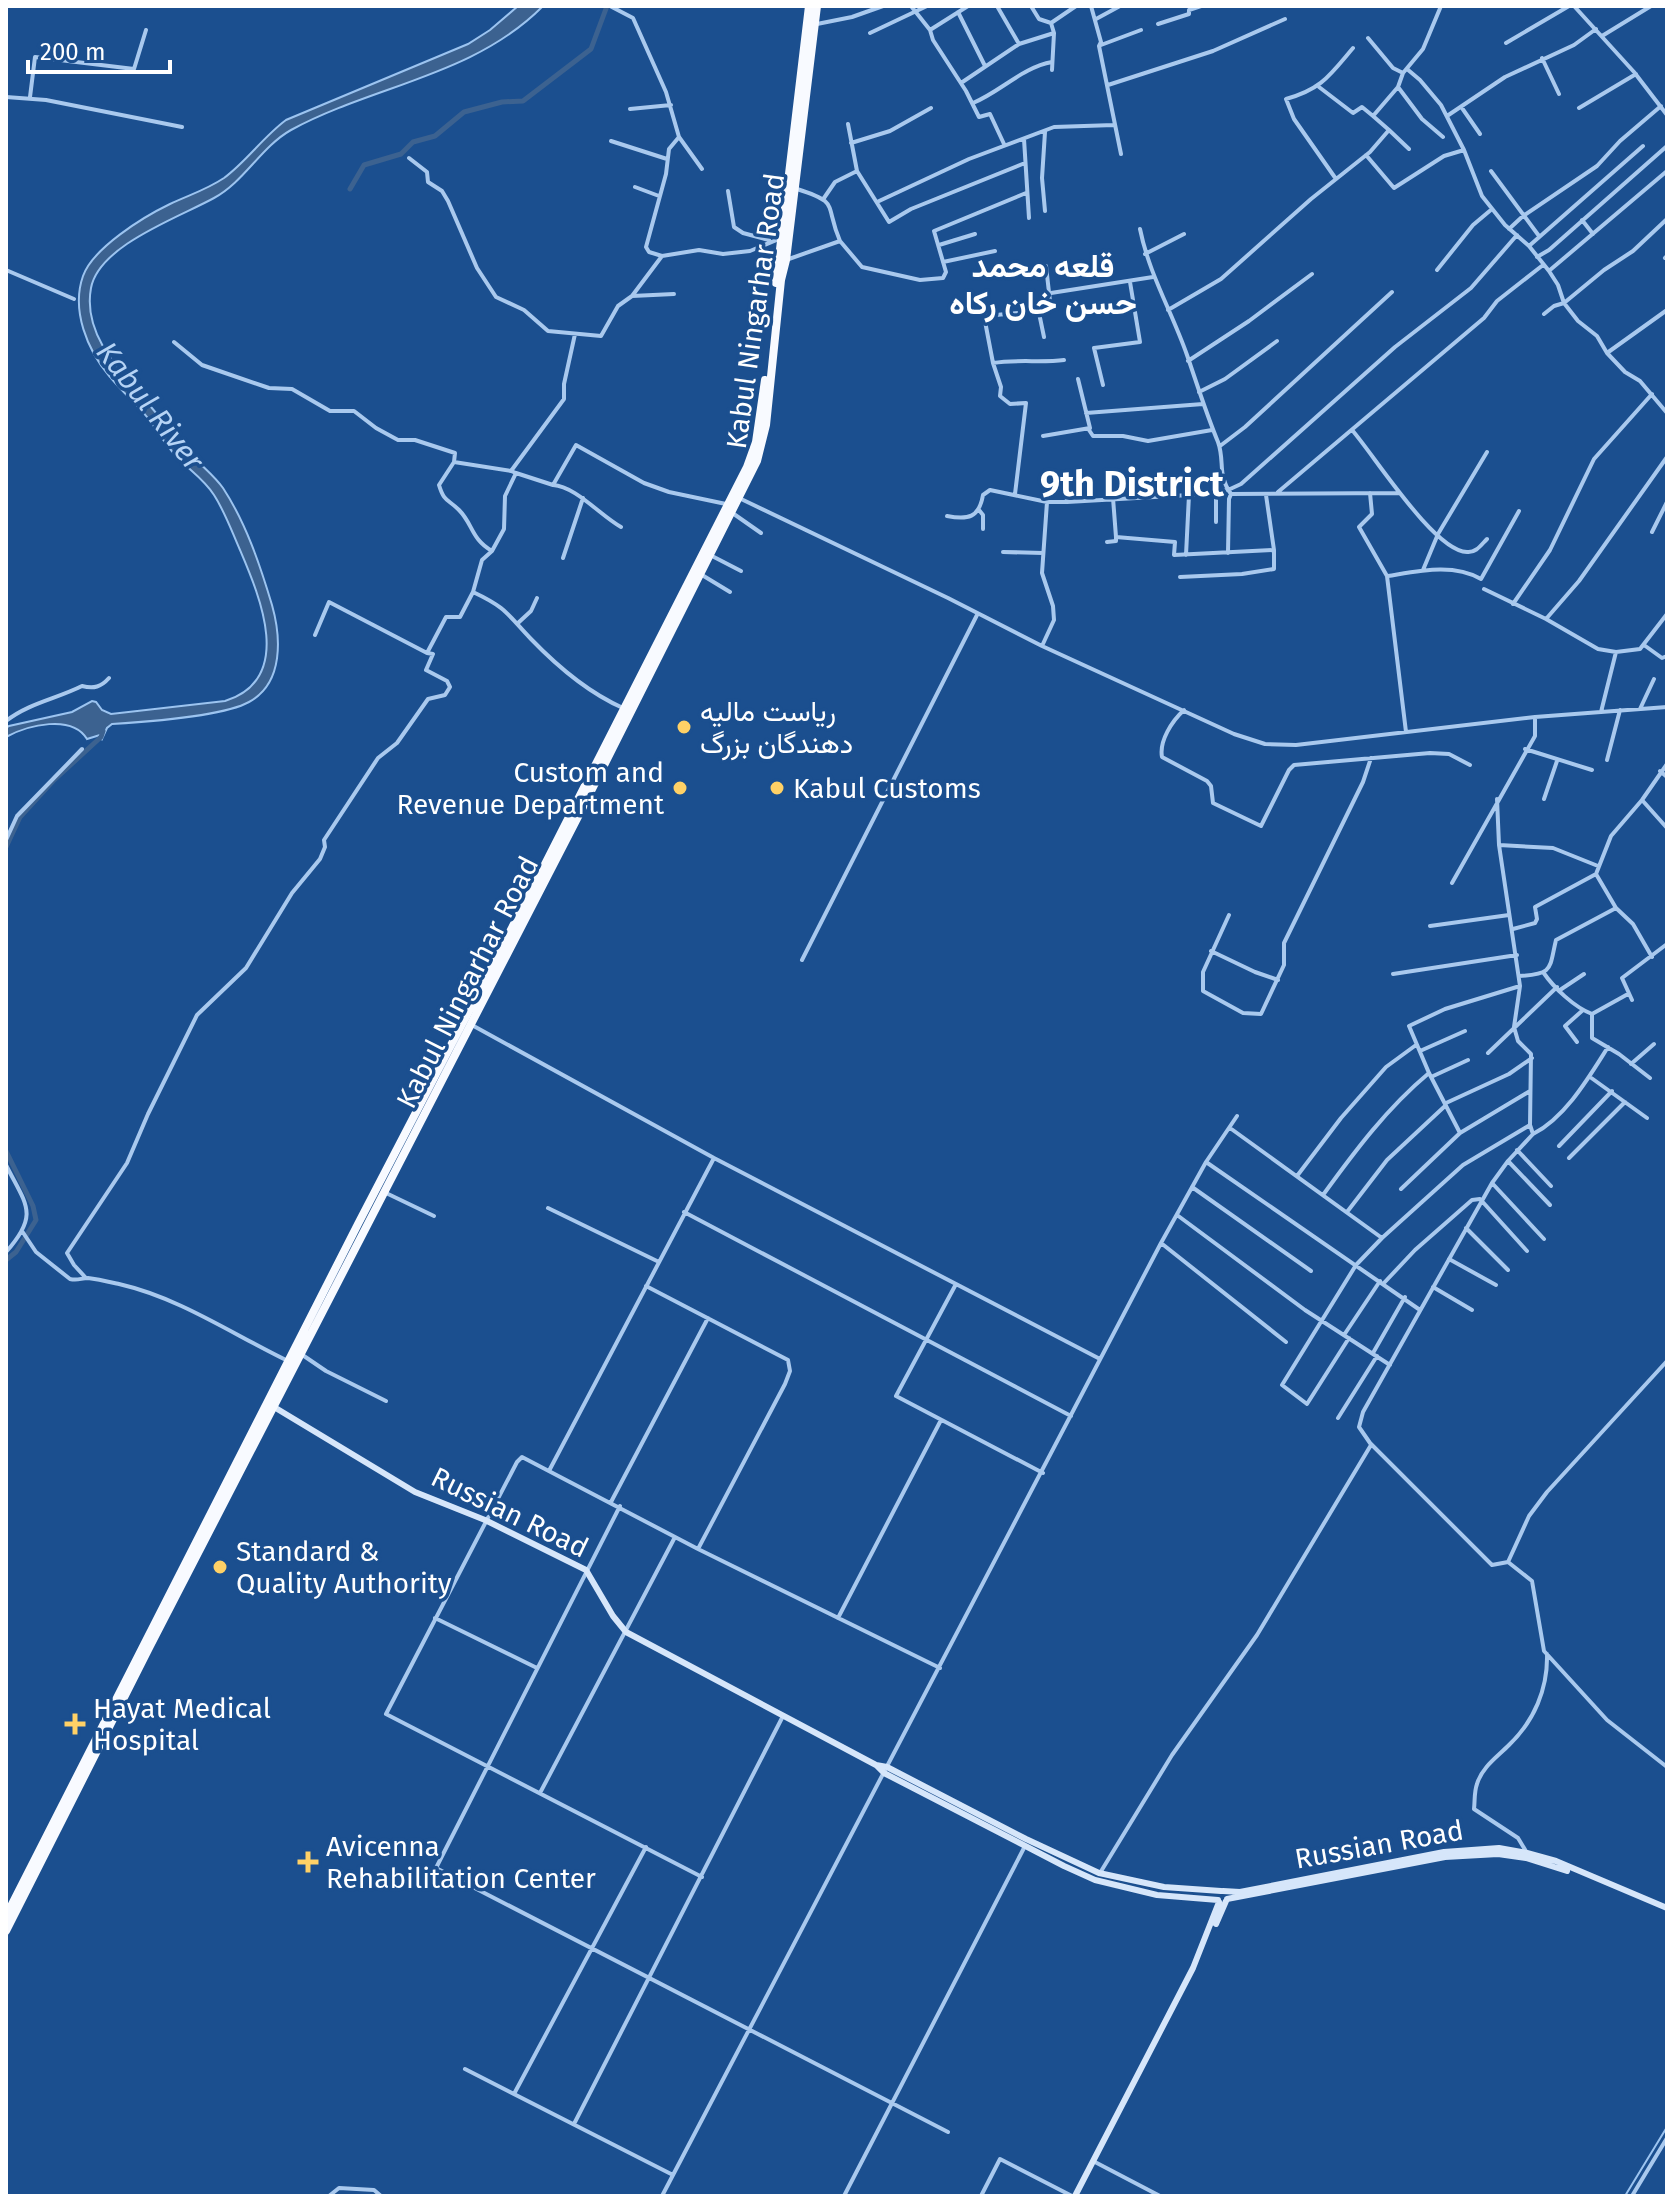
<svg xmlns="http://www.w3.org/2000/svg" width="1673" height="2202" font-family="'Fira Sans',Vazirmatn,sans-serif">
  <rect width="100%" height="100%" fill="#1b4f8f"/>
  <path fill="#3c6290" stroke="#9cc4f0" stroke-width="2" d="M518 6H543C474 76 374 85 291 130 261 147 244 182 214 198 180 217 99 245 91 288 82 336 123 374 151 407 164 422 176 439 190 453 200 465 214 475 223 488 246 523 260 565 272 605 281 637 284 683 249 702 224 716 144 722 112 724L107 728 102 739 100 735 87 739C72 714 28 725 6 737V728L9 726 72 712 92 701 96 702 102 710 111 714 225 701C295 679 260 597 240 550 232 532 225 512 214 495 204 479 188 469 176 456 165 444 157 430 147 417 136 403 121 391 110 377 87 350 71 310 83 276 93 248 143 217 170 204 189 195 206 190 224 178 247 161 263 137 286 120L468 44 490 30Z"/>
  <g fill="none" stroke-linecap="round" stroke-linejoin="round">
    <path stroke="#9cc4f0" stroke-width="2" d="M1625 2196 1667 2127"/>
    <path stroke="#3c6290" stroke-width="5" d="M350 189 364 165 401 154 413 142 435 136 464 112 502 102 523 101 591 49 607 6
      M6 847 20 817 53 781 101 737 103 731
      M6 1151 33 1206 36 1220 16 1252 6 1260"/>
    <path stroke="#a9c9ee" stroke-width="4" d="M610 6 633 18 666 92 679 137 702 169
      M911 6 930 30 933 40 966 91 979 117 990 114 1004 144
      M997 6 1019 44
      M1031 6 1039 19 1051 23 1076 6
      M1091 6 1101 42 1099 46 1121 154
      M1574 6 1634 72 1667 115
      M958 12 985 66
      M1096 19 1120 6
      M1051 23 1054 33 1052 70
      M817 24 852 17 883 6
      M1158 24 1189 14V10L1201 6
      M930 30 968 6
      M870 33 927 6
      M1602 36 1651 6
      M1368 38 1393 68 1403 73
      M1506 43 1569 6
      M1101 45 1141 30
      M1542 58 1559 94
      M1407 69 1420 80 1441 105 1464 150 1482 196 1505 225 1529 246 1549 271 1558 285 1564 303 1578 321 1597 336 1607 353 1625 372 1640 381 1667 413
      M961 83 1019 44 1054 33
      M1108 85 1213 51 1285 19
      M1319 87 1353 113 1362 107 1373 116
      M1398 87 1422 119 1443 137
      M6 97 46 100 182 127
      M30 97 35 57 134 69 146 30
      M973 103C1000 92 1023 67 1052 62
      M1462 108 1480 134
      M1579 108 1636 74
      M630 109 671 105
      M1447 116 1505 77 1574 45 1596 29
      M848 124 857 171 889 222 911 209 1025 163
      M1389 130 1409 149
      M1024 139 1029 218
      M611 141 667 159
      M851 143 890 131 931 108
      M1366 155 1394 188 1444 156 1464 150
      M409 158 427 172 428 182 442 191 448 201 477 268 496 297 524 310 548 331 601 336 618 306 632 296 662 256 699 250 723 254 750 251 779 239
      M1491 171 1539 236
      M1336 179 1294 119 1286 99C1322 89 1330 75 1353 48
      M635 187 659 196
      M797 189C841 203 824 204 840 241
      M728 191 734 227 743 233 769 240
      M824 198 835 182 857 171
      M877 202 969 159 1054 127 1114 125
      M1045 211 1042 178 1045 132
      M1582 220 1593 234
      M1140 229C1149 274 1172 312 1187 355 1197 384 1206 413 1218 442 1225 461 1217 475 1231 494L1399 493
      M1509 229 1523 216 1597 166 1620 141 1661 106
      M939 245 975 234
      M1529 246 1643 146
      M1145 254 1184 234
      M662 256 649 252 646 247 666 174 669 149 679 137
      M1537 257 1549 250 1667 146
      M1665 258 1667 256
      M786 260 840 241 862 267 920 280 943 278 946 272 934 231 1026 193
      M943 262 995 251
      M6 270 74 299
      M1437 270 1473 225 1492 209
      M1550 270 1667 171
      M1051 293 1153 277
      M632 296 674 294
      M1168 310 1221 279 1311 199 1370 152 1389 130 1373 116 1398 87 1403 73 1423 49 1441 6
      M1039 313 1044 337
      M1544 314 1554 306 1564 303 1604 270 1633 251 1667 219
      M174 342 202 365 269 388 292 389 330 411H354L376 428 398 440H415L455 453 454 462 511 471
      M1607 353 1667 310
      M1188 361 1249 321 1312 274
      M993 363C1018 359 1041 363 1064 360
      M1103 385 1094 348 1140 342 1130 282
      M1199 392 1225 379 1277 341
      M1086 413 1203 404
      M1089 430 1093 436H1123L1148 441 1212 430
      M1352 430C1374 455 1434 551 1467 552 1476 553 1481 545 1487 539
      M1043 436 1090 428 1078 379
      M1220 446 1245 427 1392 292
      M454 462 439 485C444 502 448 499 459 510 473 524 471 539 492 551
      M516 473 553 485 576 445 644 483 669 492 726 504
      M553 485C575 486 601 516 621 527
      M1066 485 1067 502
      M1216 491V522
      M1278 492 1484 318 1497 301 1543 265
      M1370 493 1372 514 1359 527 1387 576 1406 732
      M1015 494 1026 403 1010 404 1000 396 1001 387 993 363 984 316 1051 310 1046 266
      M739 498 948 598 1042 646 1234 734 1265 744 1296 745 1535 717 1667 707
      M1113 498 1116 537
      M979 510 983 515V529
      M731 512 761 533
      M947 516C968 520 979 518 983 495L990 490 1047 502H1067L1189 495 1228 490 1241 484 1395 347 1471 288 1517 235
      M1652 532 1667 502
      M1107 542 1116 541V537L1175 542 1174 555 1274 550
      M1003 552 1043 553
      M1228 553 1229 499 1231 494
      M1186 555 1189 495
      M712 556 741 571
      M563 558 583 498
      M1423 570 1438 534 1487 452
      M702 575 730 592
      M1388 576C1419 571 1453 563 1481 579L1519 511
      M1180 577 1242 574 1274 569V550L1266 495
      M1484 589 1546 619 1598 649 1616 652 1640 649 1667 614
      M473 592C507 608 507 614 531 639 557 666 589 693 623 708
      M1513 604 1550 550 1594 459 1652 394
      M1546 619 1579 581 1667 457
      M518 623 531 611 537 598
      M315 635 329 602 427 653
      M1644 645 1662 658 1667 656
      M1042 646 1054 620 1053 606 1042 573 1047 502
      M1640 709 1654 679
      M1184 710C1172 721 1159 741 1162 757L1207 781 1211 786 1213 803 1261 826 1289 770 1294 765 1430 753 1449 754 1470 765
      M1601 712 1616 652
      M6 721C29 703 56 699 82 686 94 689 101 687 109 678
      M1525 749 1592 770
      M1607 760 1620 710
      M1660 771 1667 777
      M1497 799 1499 845 1520 986 1514 1027 1518 1041 1531 1054 1530 1125 1533 1134 1508 1161 1492 1183 1363 1412 1359 1427 1370 1443 1492 1565 1508 1562 1529 1516 1547 1492 1667 1361
      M1544 799 1557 761
      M1642 800 1667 828
      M6 840 17 816 82 749
      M1499 845 1553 848 1598 866
      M1452 883 1535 736V717
      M1229 915 1203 972V991L1243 1013 1261 1014 1284 965V943L1363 782 1371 758
      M1430 926 1509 915
      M1513 929 1535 923 1537 919 1535 907 1596 874
      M1211 951 1255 972 1278 980
      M1652 957 1633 924 1616 908 1596 874 1611 836 1642 800 1667 764
      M802 960 977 615
      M1543 972C1554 988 1574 1007 1592 1014V1038L1619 1054 1650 1078
      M1393 974 1517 955
      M1519 976C1554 974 1549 969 1556 940L1616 908
      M1560 990 1584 974
      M1632 1000 1622 978 1667 944
      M1592 1014 1628 994
      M470 1024 714 1158 1100 1359
      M1577 1042 1565 1026 1583 1010
      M1420 1051 1465 1031
      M1488 1053 1557 987
      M1631 1064 1654 1044
      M1431 1077 1468 1060
      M1590 1077 1647 1118
      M1446 1103 1509 1074 1532 1058
      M1230 1128 1382 1238
      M1460 1133 1429 1073 1409 1026 1445 1009 1520 986
      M1533 1134C1566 1117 1589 1077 1608 1047
      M1559 1146 1612 1091
      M1517 1150 1551 1186
      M1569 1158 1625 1102
      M1508 1161 1550 1205
      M1206 1162 1420 1310
      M6 1165C26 1205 40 1214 6 1252
      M1297 1176 1341 1118 1386 1067 1416 1045
      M1492 1183 1544 1239
      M1192 1187 1311 1271
      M1401 1189 1460 1133 1530 1091
      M386 1193 434 1216
      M1323 1195C1355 1151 1387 1108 1429 1073
      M548 1208 659 1262
      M684 1212 1071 1416
      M1347 1212 1387 1160 1445 1106
      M1177 1215 1305 1310 1390 1365
      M1466 1228 1508 1270
      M22 1231 36 1252 70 1279C78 1281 81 1278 88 1278 97 1279 110 1282 119 1284 180 1298 232 1334 288 1361
      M1161 1243 1286 1342
      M1449 1259 1496 1285
      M86 1278 74 1265 67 1253 127 1163 148 1114 197 1015 246 968 292 893 320 859 325 847 324 840 378 758 397 743 428 699 445 695 450 687 447 681 426 670 433 654 427 653 446 617H460L473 592 482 560 492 551 504 529 505 496 516 473 511 471 564 399V384L575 334
      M956 1284 896 1396 1043 1473
      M1383 1284 1415 1250 1472 1200 1480 1199 1527 1251
      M646 1286 788 1360 790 1371 785 1384 698 1549
      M1433 1287 1472 1310
      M1344 1335 1380 1281
      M1349 1338 1307 1404 1282 1385 1356 1265 1382 1238 1463 1165 1530 1125
      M1373 1353 1405 1297
      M301 1354 326 1371 386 1401
      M1338 1418 1377 1356
      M550 1469 714 1158
      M611 1502 708 1318
      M620 1506 436 1868 948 2132
      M1508 1562 1532 1581 1544 1651 1607 1720 1667 1767
      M435 1618 537 1668
      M838 1618 941 1420
      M540 1793 675 1537
      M1527 1853 1518 1838 1474 1809C1475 1801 1474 1792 1477 1784 1482 1767 1497 1757 1509 1745 1534 1721 1548 1689 1547 1654
      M1100 1873 1172 1755 1257 1635 1371 1445
      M702 1877 386 1714 517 1462 522 1457 698 1549 940 1668
      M465 2069 673 2175
      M514 2094 646 1847
      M574 2124 783 1716
      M1093 2161 1160 2196
      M329 2196 339 2188 374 2190 381 2196
      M662 2196 1161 1243 1206 1162 1237 1116
      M844 2196 1025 1846
      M981 2196 1000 2159 1072 2196
      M1632 2196 1667 2138"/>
    <path stroke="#d6e6fa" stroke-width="6" d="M274 1407 415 1492 485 1520 586 1570 613 1616 626 1632 876 1765 884 1773 1064 1866 1095 1880 1157 1895 1218 1900
      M876 1765 887 1767 1026 1839 1099 1873 1164 1887 1221 1891
      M1223 1891 1240 1892 1444 1852 1499 1848 1527 1853 1556 1861 1667 1908
      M1227 1899 1445 1857 1498 1854 1526 1858 1567 1871
      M1216 1924 1226 1901
      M1075 2196 1193 1968 1219 1902"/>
    <path stroke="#f8faff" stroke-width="8" d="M776 283 809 6
      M6 1916 358 1224 541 872 747 467 756 442 765 380
      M6 1931 150 1646 581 811 757 461 766 425 781 280 786 260 817 6"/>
  </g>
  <g fill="#ffd166" stroke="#1b4f8f" stroke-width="3">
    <circle cx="684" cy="727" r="8"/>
    <circle cx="680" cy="788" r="8"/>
    <circle cx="777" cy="788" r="8"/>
    <circle cx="220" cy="1567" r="8"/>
    <path d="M71 1712h8v8h8v8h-8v8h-8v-8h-8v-8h8z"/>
    <path d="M304 1850h8v8h8v8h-8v8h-8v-8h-8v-8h8z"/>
  </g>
  <g text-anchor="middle" stroke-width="7" stroke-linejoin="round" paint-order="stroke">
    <g font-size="28" fill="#fff" stroke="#1b4f8f">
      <text transform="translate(755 311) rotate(-82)" y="10">Kabul Ningarhar Road</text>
      <text transform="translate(467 982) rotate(-63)" y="10">Kabul Ningarhar Road</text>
      <text transform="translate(510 1512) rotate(26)" y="10">Russian Road</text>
      <text transform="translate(1379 1844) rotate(-10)" y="10">Russian Road</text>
    </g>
    <g font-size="28" fill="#fff" stroke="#1b4f8f" text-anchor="start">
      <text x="700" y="721">ریاست مالیه<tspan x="700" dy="32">دهندگان بزرگ</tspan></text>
      <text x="664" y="782" text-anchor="end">Custom and<tspan x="664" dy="32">Revenue Department</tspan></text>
      <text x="793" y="798">Kabul Customs</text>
      <text x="236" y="1561">Standard &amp;<tspan x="236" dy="32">Quality Authority</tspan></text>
      <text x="93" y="1718">Hayat Medical<tspan x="93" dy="32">Hospital</tspan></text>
      <text x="326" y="1856">Avicenna<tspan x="326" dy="32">Rehabilitation Center</tspan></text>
    </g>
    <g font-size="30" font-style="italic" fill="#b5d3f5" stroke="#1b4f8f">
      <text transform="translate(150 406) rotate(52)" y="10">Kabul River</text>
    </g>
    <g font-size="32" font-weight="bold" fill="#fff" stroke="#1b4f8f">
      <text x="1043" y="277">قلعه محمد<tspan x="1043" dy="37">حسن خان رکاه</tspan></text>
    </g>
    <g font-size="36" font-weight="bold" fill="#fff" stroke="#1b4f8f">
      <text x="1132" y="496">9th District</text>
    </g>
  </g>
  <rect width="1673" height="2202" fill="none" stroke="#ffffff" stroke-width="16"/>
  <path d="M28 60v12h142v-12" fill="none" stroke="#ffffff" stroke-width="4"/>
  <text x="40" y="60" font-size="24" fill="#ffffff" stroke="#1b4f8f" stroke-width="6" paint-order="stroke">200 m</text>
</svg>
